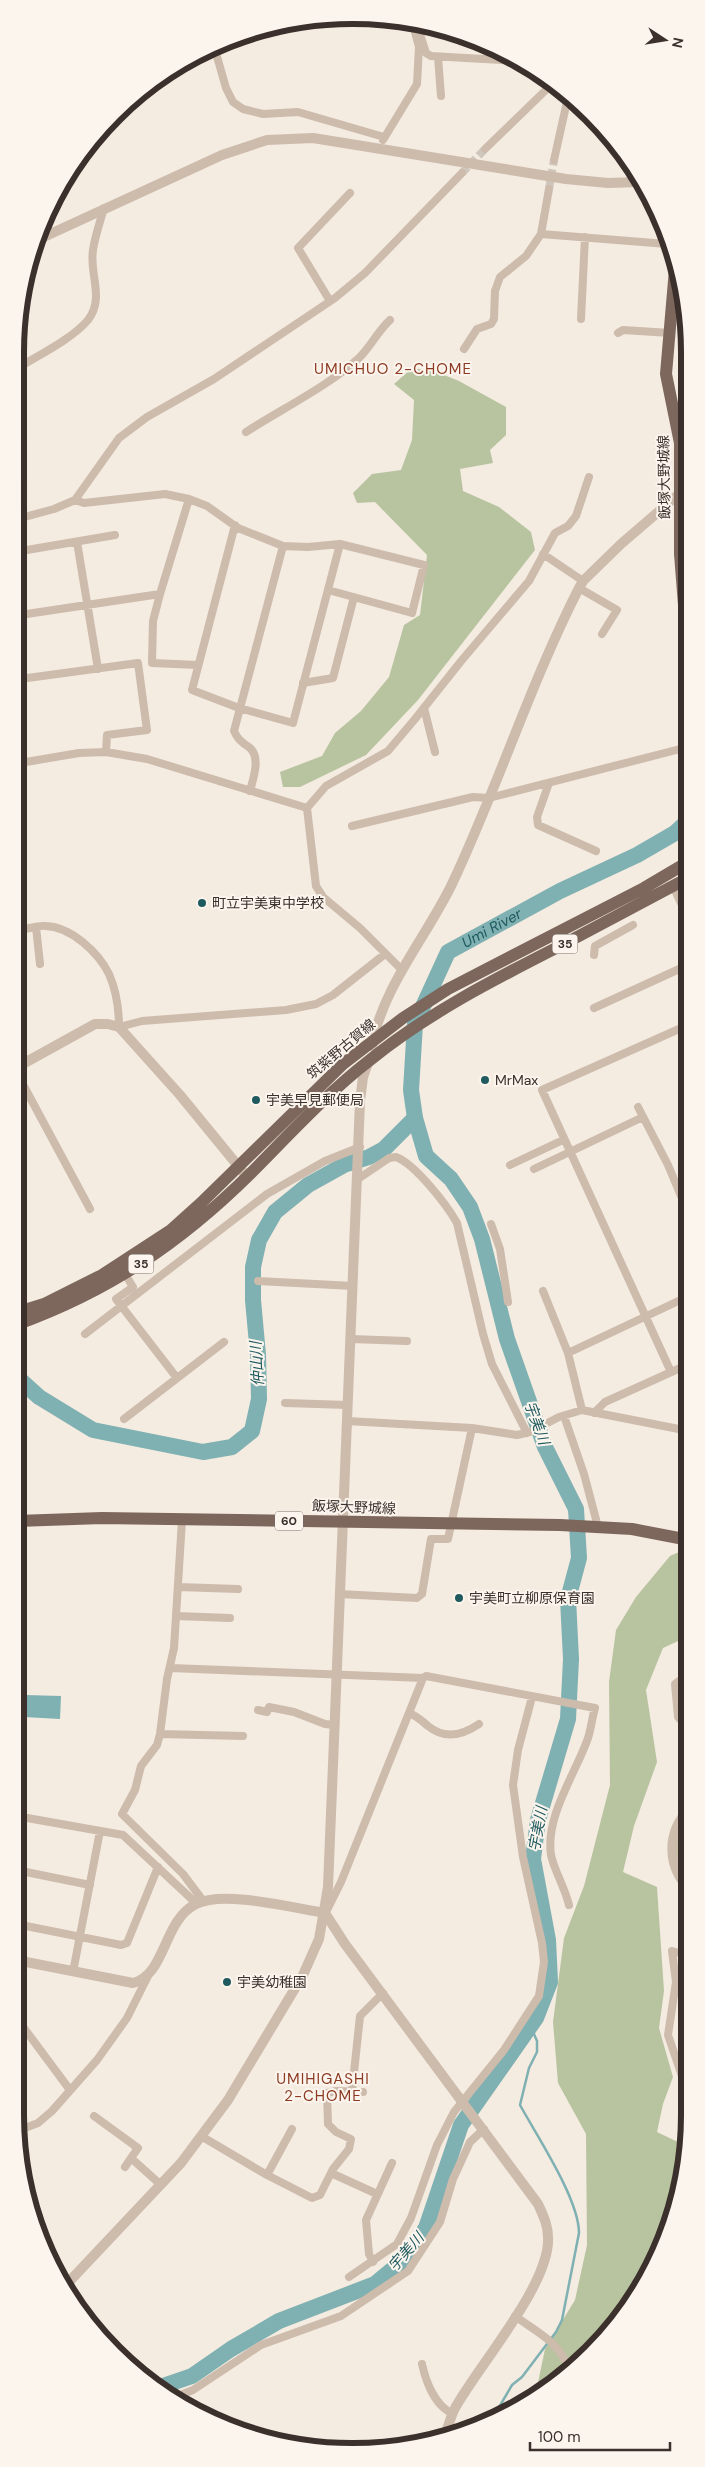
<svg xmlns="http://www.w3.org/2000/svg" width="705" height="2467" font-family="'DM Sans','Noto Sans JP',sans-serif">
  <rect width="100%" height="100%" fill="#f4ebe1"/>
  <path fill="#b8c4a0" d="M411 369H429L459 381 506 407V435L490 450 493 463 460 469 463 491 499 507 531 532 535 550 418 700 366 755 300 787H283L280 772 322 756 335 733 361 711 389 677 404 625 420 615 427 555 375 502 357 503 353 493 372 474 401 470 412 440 414 400 394 384Z
    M689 1535V1636L663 1648 646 1690 657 1762 634 1826 623 1872 657 1887 664 1991 659 2028 673 2077 663 2104 657 2132 680 2143 685 2167 684 2180 664 2243 633 2302 558 2382 535 2397 545 2349 575 2300 587 2245 586 2134 558 2083 553 2022 564 1938 584 1886 610 1785 609 1682 616 1630 636 1597 670 1556 688 1548Z
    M690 1813V1883C671 1855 672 1841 690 1813Z"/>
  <path fill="#7fb0b2" d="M25 1695 61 1696 60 1719 24 1717Z"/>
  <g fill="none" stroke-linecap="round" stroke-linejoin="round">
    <path stroke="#7fb0b2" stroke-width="2.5" d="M491 2421 512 2385 522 2377 556 2332 562 2320 579 2233C579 2199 537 2136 520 2105L529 2068 537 2052V2041L530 2025"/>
    <g stroke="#7fb0b2" stroke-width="16">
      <path d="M18 1378 39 1397 93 1430 203 1452 232 1447 252 1431 259 1399 258 1355 253 1300V1267L259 1240 275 1212 308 1185 344 1165 369 1157 384 1149 415 1118"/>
      <path id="s1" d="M157 2388 192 2376 231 2349 279 2321 375 2284 404 2260 426 2228 461 2125 536 2018 550 1982 548 1940 533 1859 538 1820 568 1719 571 1659 568 1599 579 1558 576 1509 545 1447 507 1339 482 1239 470 1207 451 1179 426 1156 415 1118 411 1090 415 1024 448 952 560 891 637 855 675 833 688 821"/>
    </g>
    <path stroke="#cfc6bd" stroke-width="8" stroke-dasharray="8 4" stroke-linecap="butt" d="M462 173 485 149
      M549 189 554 160"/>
    <path stroke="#cdbbac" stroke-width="8" d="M419 31 426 53 431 56 518 61
      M214 46 226 88 233 102 243 109 263 114 298 112 384 137
      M438 57 441 96
      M383 140 417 84 419 47 412 21
      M485 149 551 85
      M554 160 568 97
      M541 234 667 244
      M330 301 298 248 350 193
      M581 319 585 237
      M618 333 623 330 670 333
      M464 349 477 329 491 324 494 319 495 291 500 277 526 256 541 234 549 189
      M21 366C41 354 73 338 88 320 105 298 89 274 93 250 95 236 100 222 104 208
      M246 432C280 410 330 385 359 358 371 346 378 331 390 320
      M75 500 84 503 165 494 189 499 207 506 238 528 283 546 308 547 340 544 424 565 412 613 328 590
      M21 518 54 509 75 500 119 438 147 417 214 379 335 298 365 273 462 173
      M235 525 192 690 239 708 293 723 340 544
      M77 542 98 669
      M21 551 115 535
      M543 554 583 581
      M579 588 617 610 602 634
      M160 594 153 621 152 663 198 665
      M20 615 160 594 189 499
      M20 679 138 663 147 730 107 735 106 752
      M303 683 333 678 354 597
      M424 708 435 752
      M20 763 79 753 106 752 147 759 307 808
      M549 783 537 817 538 825 596 851
      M250 791C253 779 261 758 250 748 242 742 238 740 234 731L283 546
      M352 826 473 797 489 798 688 747
      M673 886 688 918
      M36 927 40 964
      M19 930C28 929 38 925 46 926 71 927 98 952 109 974 116 990 119 1009 119 1027L142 1021 286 1010 316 1004 333 995 385 954
      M594 955 595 946 633 925
      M402 970 360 928 323 897 316 886 307 808 326 786 388 751 415 719 462 660 529 581 555 533 568 526 576 516 589 477
      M594 1008 688 965
      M19 1077 90 1209
      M638 1107 668 1165 689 1215
      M510 1165 563 1140
      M534 1169 643 1117
      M358 1179 389 1158 396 1157C415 1164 447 1205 457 1223L483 1334 492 1364 527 1433
      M491 1224 500 1249 508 1302
      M125 1274 133 1287 116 1299 177 1378
      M258 1281 353 1286
      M543 1291 568 1353
      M85 1334 267 1194 325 1161 360 1147
      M351 1339 407 1341
      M671 1372 542 1090 688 1025
      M285 1403 348 1405
      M582 1410 568 1353 689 1296
      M594 1413 605 1402 689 1364
      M564 1416 584 1474 598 1527
      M124 1419 224 1342
      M347 1421 472 1428 517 1435 530 1432 559 1417 582 1410 689 1431
      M182 1520 174 1648 167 1679 160 1734 157 1745 141 1766 135 1790 122 1814 183 1874 204 1902
      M178 1587 238 1589
      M339 1594 417 1598 422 1594 431 1539H448L472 1428
      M176 1616 230 1618
      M171 1668 423 1678 426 1676 595 1708C592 1718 591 1729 588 1738 576 1773 545 1816 551 1855 554 1870 565 1888 569 1905
      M689 1674 675 1684 678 1717 689 1729
      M258 1710 267 1712 269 1707 294 1712 325 1724 335 1725
      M409 1713C417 1716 422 1721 428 1726 445 1740 463 1735 479 1724
      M160 1734 243 1736
      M16 1816 123 1835 197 1904
      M16 1870 90 1885
      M326 1912 341 1882 423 1678
      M16 1924 121 1945 127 1943 158 1867
      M73 1972 100 1831
      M15 2016 70 2090
      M352 2091 360 2016 383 1993
      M94 2116 138 2148 131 2158 161 2185
      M17 2131 38 2123 52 2111 97 2060 127 2018 148 1976
      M201 2136 267 2175 312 2198 320 2195 333 2169 349 2149 351 2139 336 2132 328 2124 327 2093 336 2091 363 2092
      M687 2147 684 2082 668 2035 676 1982 672 1951 690 1956
      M125 2167 131 2158
      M331 2173 377 2194
      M267 2175 292 2129
      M23 2185 24 2184
      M373 2262 369 2254 366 2220 392 2163
      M349 2277 397 2244 411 2218 437 2145 454 2112 504 2050 539 1996 544 1962 542 1943 523 1857 513 1785 518 1750 532 1697
      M515 2316C538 2333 560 2342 569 2370
      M422 2364C426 2382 435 2406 453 2414
      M173 2398 193 2390 261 2345 341 2316 408 2271 440 2222 453 2179 470 2142 484 2129"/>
    <path stroke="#cdbbac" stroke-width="10" d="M35 241 222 155 267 140 313 138 566 179 608 183 640 182
      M372 1046C382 988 427 936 452 884 498 787 530 684 579 588L583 581 621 544 679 494
      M19 1066 95 1024H108L119 1027 180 1095 243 1172
      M690 1809C666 1830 667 1869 690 1889
      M16 1960 133 1983C166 1975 163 1920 196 1904 224 1890 293 1908 325 1913L345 1944 538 2204C543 2215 548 2225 548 2237 551 2284 477 2367 454 2410 450 2419 447 2430 444 2439
      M66 2285 181 2163 228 2100 303 1975 319 1939 328 1887 360 1101 363 1077 369 1060"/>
    <path stroke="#7d675c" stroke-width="12" d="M675 269 666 374 680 443V554L688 656
      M18 1312 44 1304 102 1275 171 1230 201 1203 343 1064 403 1018 448 989 644 888 688 862
      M18 1324C109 1291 180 1243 249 1175 288 1136 326 1094 370 1060 428 1013 495 979 562 945 604 923 646 900 688 878
      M17 1521 102 1518 560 1525 632 1529 689 1540"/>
  </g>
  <g fill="#1f5a5e" stroke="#fbf5ee" stroke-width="2">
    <circle cx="202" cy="903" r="5"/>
    <circle cx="485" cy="1080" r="5"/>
    <circle cx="256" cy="1100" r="5"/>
    <circle cx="459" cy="1598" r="5"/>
    <circle cx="227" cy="1982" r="5"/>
  </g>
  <g text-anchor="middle" stroke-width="4" stroke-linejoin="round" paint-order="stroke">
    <g fill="#fbf5ee" stroke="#756b66" stroke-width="1">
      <rect x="552.5" y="934.5" width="25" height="19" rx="4"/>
      <rect x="128.5" y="1254.5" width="25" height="19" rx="4"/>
      <rect x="275" y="1511.5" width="28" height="19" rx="4"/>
    </g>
    <g font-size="12" font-weight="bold" fill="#3b302b">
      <text x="565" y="948">35</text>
      <text x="141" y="1268">35</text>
      <text x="289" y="1525">60</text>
    </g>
    <g font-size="14" fill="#3b302b" stroke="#fbf5ee">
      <text transform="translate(664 477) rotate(-91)" y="5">飯塚大野城線</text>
      <text transform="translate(341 1049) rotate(-40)" y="5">筑紫野古賀線</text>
      <text transform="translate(354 1507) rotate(2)" y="5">飯塚大野城線</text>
    </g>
    <g font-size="14" fill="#3b302b" stroke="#fbf5ee" text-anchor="start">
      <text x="212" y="908">町立宇美東中学校</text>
      <text x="495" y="1085">MrMax</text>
      <text x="266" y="1105">宇美早見郵便局</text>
      <text x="469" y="1603">宇美町立柳原保育園</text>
      <text x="237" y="1987">宇美幼稚園</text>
    </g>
    <g font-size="15" letter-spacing="1" fill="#8c3b22" stroke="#fbf5ee">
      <text x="393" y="374">UMICHUO 2-CHOME</text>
      <text x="323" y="2084">UMIHIGASHI<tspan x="323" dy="17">2-CHOME</tspan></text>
    </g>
    <g font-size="15" font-style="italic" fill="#1f5a5e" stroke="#fbf5ee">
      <text dy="5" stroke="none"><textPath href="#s1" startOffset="1730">Umi River</textPath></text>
      <text transform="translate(257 1364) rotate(-93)" y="5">仲山川</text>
      <text transform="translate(537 1423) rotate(70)" y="5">宇美川</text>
      <text transform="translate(538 1829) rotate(-80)" y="5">宇美川</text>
      <text transform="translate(406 2252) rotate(-49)" y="5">宇美川</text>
    </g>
  </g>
  <path d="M0 0H705V2467H0ZM352 24H353A328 328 0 0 1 681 352V2115A328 328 0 0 1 353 2443H352A328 328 0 0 1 24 2115V352A328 328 0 0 1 352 24Z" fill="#fbf5ee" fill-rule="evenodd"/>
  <path fill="none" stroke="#3b302b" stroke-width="6" d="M352 24H353A328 328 0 0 1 681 352V2115A328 328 0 0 1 353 2443H352A328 328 0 0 1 24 2115V352A328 328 0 0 1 352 24Z"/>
  <g transform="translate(665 40) rotate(102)" stroke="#fbf5ee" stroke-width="4" paint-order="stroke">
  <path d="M0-4L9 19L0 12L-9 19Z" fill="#3b302b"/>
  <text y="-8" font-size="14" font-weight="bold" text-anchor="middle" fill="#3b302b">N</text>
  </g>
  <path d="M530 2442v8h140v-8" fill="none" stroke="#3b302b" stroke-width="2.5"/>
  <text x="538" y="2442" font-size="15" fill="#3b302b" stroke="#fbf5ee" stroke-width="4" paint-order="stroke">100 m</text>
</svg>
